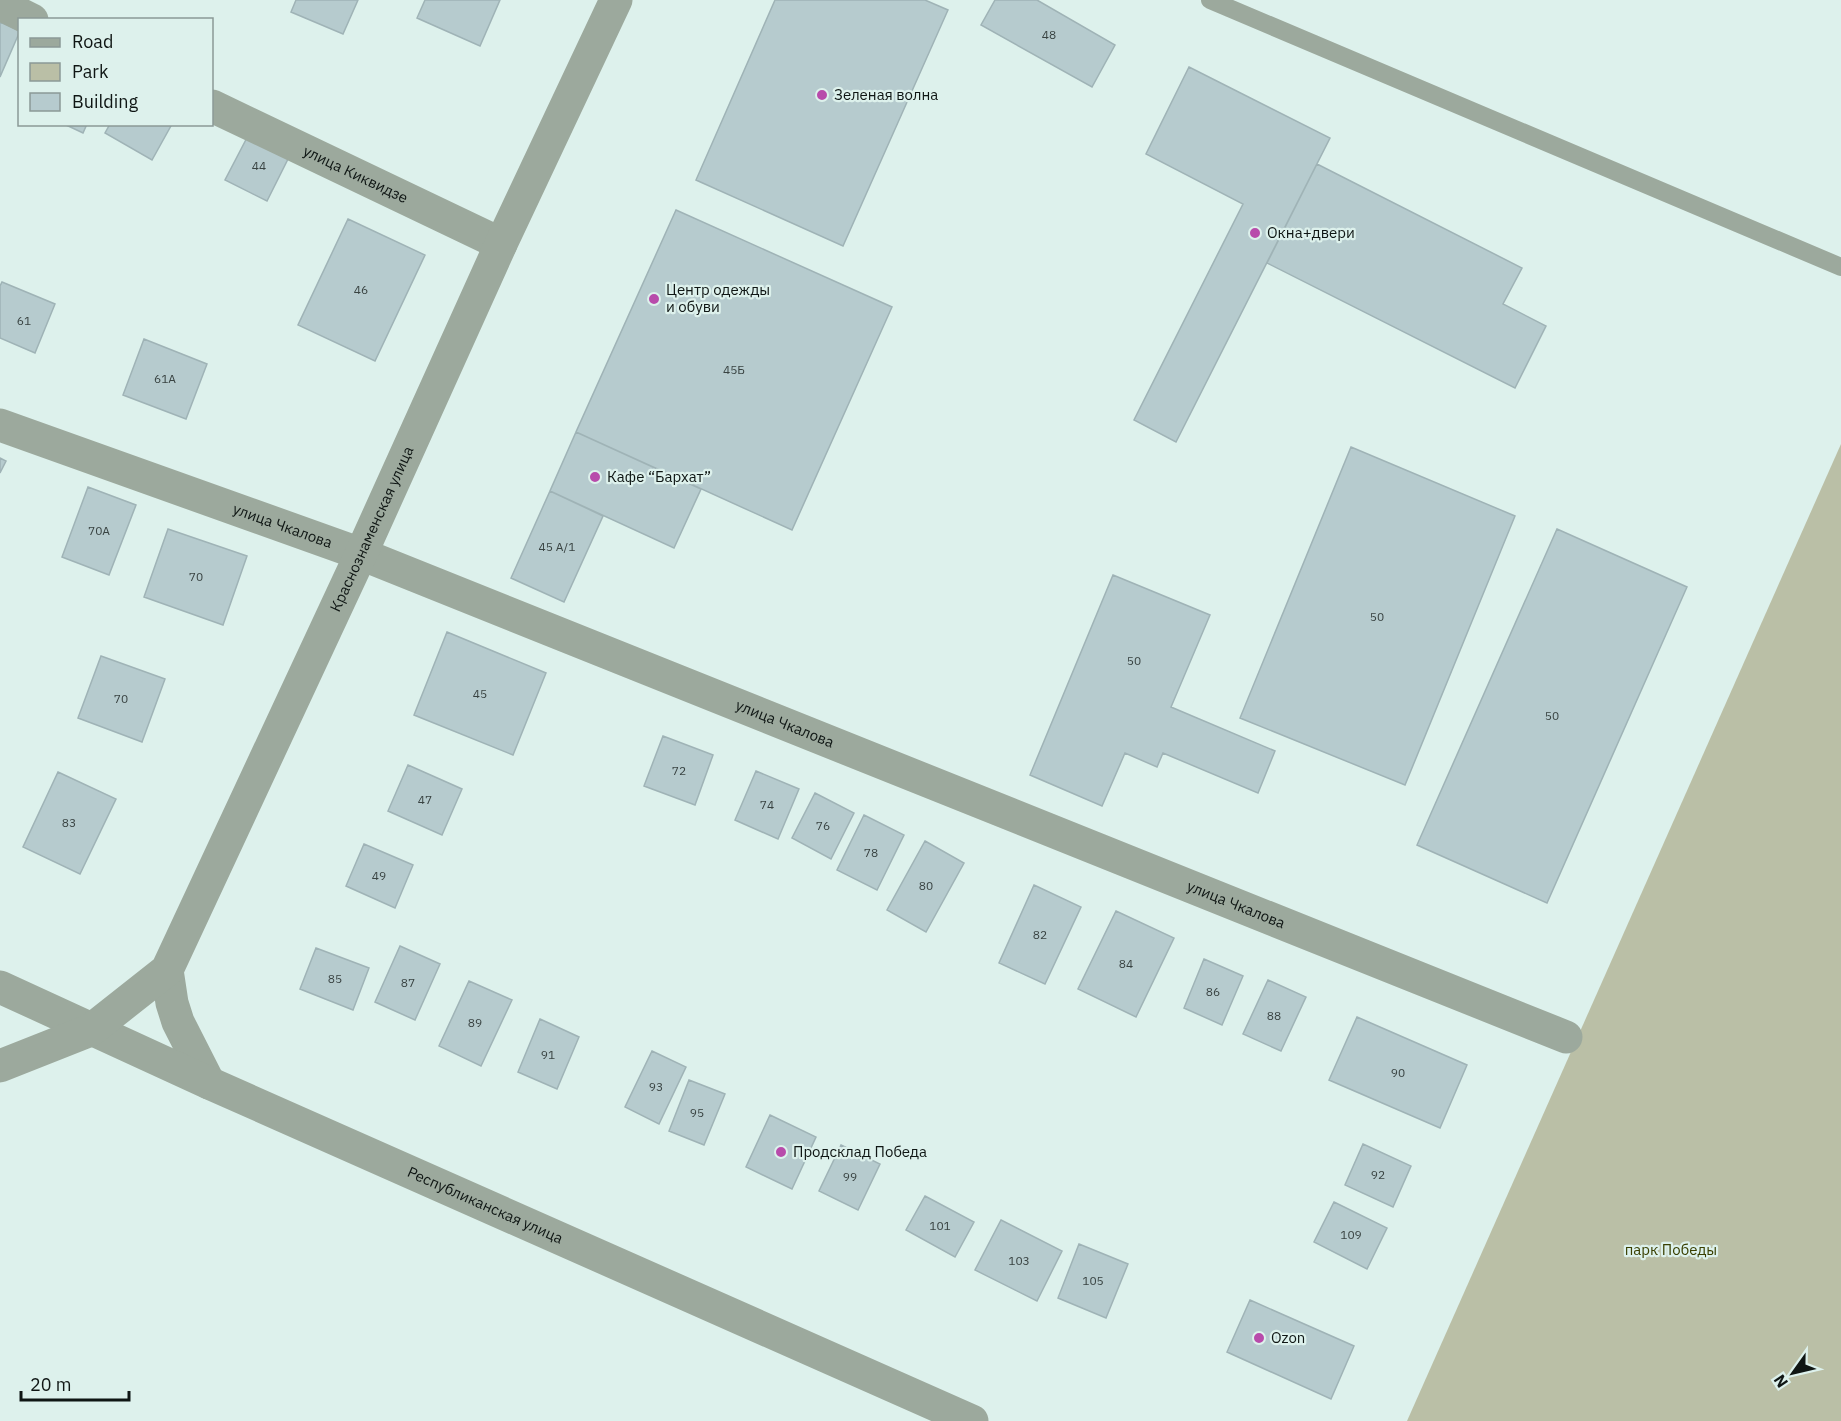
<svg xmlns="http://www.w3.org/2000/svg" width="1841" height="1421" font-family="'IBM Plex Sans',sans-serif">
  <rect width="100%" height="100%" fill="#ddf1ec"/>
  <path fill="#babfa6" d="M1841 444V1421H1407Z"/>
  <path fill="#b6cbce" stroke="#9fb3b6" stroke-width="1.5" d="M296 0H358L343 34 291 12Z
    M425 0H500L480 46 417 18Z
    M775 0H925L948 10 843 246 696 180Z
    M995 0H1037L1115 45 1092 87 981 25Z
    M0 22 20 31 0 77Z
    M1189 67 1330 138 1176 442 1134 420 1243 204 1146 154Z
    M64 124H87L83 133Z
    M110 124H172L152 160 105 133Z
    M251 130 292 151 267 201 225 180Z
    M1317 164 1522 268 1503 304 1546 326 1515 388 1267 263Z
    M676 210 892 307 792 530 576 432Z
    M348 219 425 255 375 361 298 325Z
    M2 282 55 304 35 353 0 338V286Z
    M144 339 207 364 186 419 123 395Z
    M576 432 701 489 674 548 550 491Z
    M1351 447 1515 516 1405 785 1240 718Z
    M0 458 6 461 0 473Z
    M88 487 136 505 109 575 62 557Z
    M550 491 603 516 564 602 511 578Z
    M168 529 247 556 223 625 144 597Z
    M1557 529 1687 587 1547 903 1417 845Z
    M1113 575 1210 615 1171 707 1275 751 1258 793 1163 753 1157 767 1125 753 1102 806 1030 775Z
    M447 632 546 673 513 755 414 715Z
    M101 656 165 679 142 742 78 718Z
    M663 736 713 755 695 805 644 786Z
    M408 765 462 789 442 835 388 811Z
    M756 771 799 789 778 839 735 820Z
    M58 772 116 799 80 874 23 847Z
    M815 793 854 813 831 859 792 838Z
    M864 815 904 835 877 890 837 870Z
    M925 841 964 863 926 932 887 910Z
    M364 844 413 865 395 908 346 886Z
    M1034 885 1081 907 1045 984 999 963Z
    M1116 911 1174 938 1136 1017 1078 989Z
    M400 946 440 964 415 1020 375 1002Z
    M316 948 369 968 353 1010 300 989Z
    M1204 959 1243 976 1222 1025 1184 1008Z
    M1268 980 1306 997 1281 1051 1243 1034Z
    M469 981 512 1000 481 1066 439 1046Z
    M1357 1017 1467 1065 1440 1128 1329 1080Z
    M540 1019 579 1037 557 1089 518 1072Z
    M652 1051 686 1067 659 1124 625 1107Z
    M689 1080 725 1094 704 1145 669 1131Z
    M770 1115 816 1137 792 1189 746 1167Z
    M1363 1144 1411 1166 1393 1207 1345 1185Z
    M841 1145 880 1164 858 1210 819 1191Z
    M925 1196 974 1222 955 1257 906 1230Z
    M1334 1202 1387 1228 1367 1269 1314 1242Z
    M1001 1220 1062 1251 1037 1301 975 1270Z
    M1079 1244 1128 1264 1106 1318 1058 1298Z
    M1250 1300 1354 1346 1331 1399 1227 1352Z"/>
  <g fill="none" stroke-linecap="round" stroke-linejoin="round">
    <path stroke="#9ca99d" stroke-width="18" d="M1210 0 1841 267"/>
    <g stroke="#9ca99d" stroke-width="33">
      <path d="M0 4 32 20"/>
      <path id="s1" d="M212 106 501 244"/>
      <path id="s2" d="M0 425 361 554 1566 1037"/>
    </g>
    <g stroke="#9ca99d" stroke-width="33">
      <path d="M167 970 172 1003 178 1022 209 1083"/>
      <path id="s3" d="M0 987 209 1083 972 1421"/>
      <path id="s4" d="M0 1066 91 1030 167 970 361 554 501 244 616 0"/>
    </g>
  </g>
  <g fill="#b84bab" stroke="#ddf1ec" stroke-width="2">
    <circle cx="822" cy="95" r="6"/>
    <circle cx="1255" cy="233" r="6"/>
    <circle cx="654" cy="299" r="6"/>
    <circle cx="595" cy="477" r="6"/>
    <circle cx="781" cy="1152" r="6"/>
    <circle cx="1259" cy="1338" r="6"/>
  </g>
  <g text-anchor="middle" stroke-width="4.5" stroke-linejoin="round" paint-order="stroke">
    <g font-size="12" fill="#394342">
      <text x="1049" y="39">48</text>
      <text x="259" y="170">44</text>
      <text x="361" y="294">46</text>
      <text x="24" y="325">61</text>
      <text x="734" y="374">45Б</text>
      <text x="165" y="383">61А</text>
      <text x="99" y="535">70А</text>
      <text x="557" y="551">45 А/1</text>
      <text x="196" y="581">70</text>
      <text x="1377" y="621">50</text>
      <text x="1134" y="665">50</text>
      <text x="480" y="698">45</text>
      <text x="121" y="703">70</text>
      <text x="1552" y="720">50</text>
      <text x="679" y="775">72</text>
      <text x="425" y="804">47</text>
      <text x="767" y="809">74</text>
      <text x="69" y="827">83</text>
      <text x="823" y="830">76</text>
      <text x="871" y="857">78</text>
      <text x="379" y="880">49</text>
      <text x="926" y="890">80</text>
      <text x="1040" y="939">82</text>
      <text x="1126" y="968">84</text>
      <text x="335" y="983">85</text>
      <text x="408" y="987">87</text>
      <text x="1213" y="996">86</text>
      <text x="1274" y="1020">88</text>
      <text x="475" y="1027">89</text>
      <text x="548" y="1059">91</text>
      <text x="1398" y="1077">90</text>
      <text x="656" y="1091">93</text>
      <text x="697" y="1117">95</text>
      <text x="1378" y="1179">92</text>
      <text x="850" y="1181">99</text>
      <text x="940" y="1230">101</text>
      <text x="1351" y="1239">109</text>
      <text x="1019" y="1265">103</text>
      <text x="1093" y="1285">105</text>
    </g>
    <g font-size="15" fill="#0f1614" stroke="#ddf1ec" text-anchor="start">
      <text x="834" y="100">Зеленая волна</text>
      <text x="1267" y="238">Окна+двери</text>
      <text x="666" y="295">Центр одежды<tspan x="666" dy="17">и обуви</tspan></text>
      <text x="607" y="482">Кафе “Бархат”</text>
      <text x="793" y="1157">Продсклад Победа</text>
      <text x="1271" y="1343">Ozon</text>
    </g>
    <g font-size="15" fill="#0f1614" stroke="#ddf1ec">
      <text dy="5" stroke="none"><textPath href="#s1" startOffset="159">улица Киквидзе</textPath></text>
      <text dy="5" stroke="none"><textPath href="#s2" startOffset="300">улица Чкалова</textPath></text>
      <text dy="5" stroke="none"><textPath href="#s4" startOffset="681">Краснознаменская улица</textPath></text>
      <text dy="5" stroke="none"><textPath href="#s2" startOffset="840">улица Чкалова</textPath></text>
      <text dy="5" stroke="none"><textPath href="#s2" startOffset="1326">улица Чкалова</textPath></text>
      <text dy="5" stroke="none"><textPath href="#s3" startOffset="532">Республиканская улица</textPath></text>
    </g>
    <g font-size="15" fill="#393f00" stroke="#ddf1ec">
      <text x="1671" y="1255">парк Победы</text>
    </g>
  </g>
  <rect x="18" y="18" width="195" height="108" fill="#ddf1ec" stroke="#8b9996" stroke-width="1.5"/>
  <rect x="30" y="38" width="30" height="9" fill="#9ca99d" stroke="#8b9996" stroke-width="1.5"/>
  <text x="72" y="48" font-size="18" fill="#0f1614">Road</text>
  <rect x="30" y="63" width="30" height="18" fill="#babfa6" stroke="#8b9996" stroke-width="1.5"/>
  <text x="72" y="78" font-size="18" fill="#0f1614">Park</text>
  <rect x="30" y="93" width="30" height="18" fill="#b6cbce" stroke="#8b9996" stroke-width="1.5"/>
  <text x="72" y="108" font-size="18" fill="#0f1614">Building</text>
  <g transform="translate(1793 1373) rotate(236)" stroke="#ddf1ec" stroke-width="4.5" paint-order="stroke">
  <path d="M0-4.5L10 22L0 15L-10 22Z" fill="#0f1614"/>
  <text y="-9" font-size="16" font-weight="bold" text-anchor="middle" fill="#0f1614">N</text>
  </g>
  <path d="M21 1391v9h108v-9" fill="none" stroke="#0f1614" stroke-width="3"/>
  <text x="30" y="1391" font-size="18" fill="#0f1614" stroke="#ddf1ec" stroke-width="4.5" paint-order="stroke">20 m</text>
</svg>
